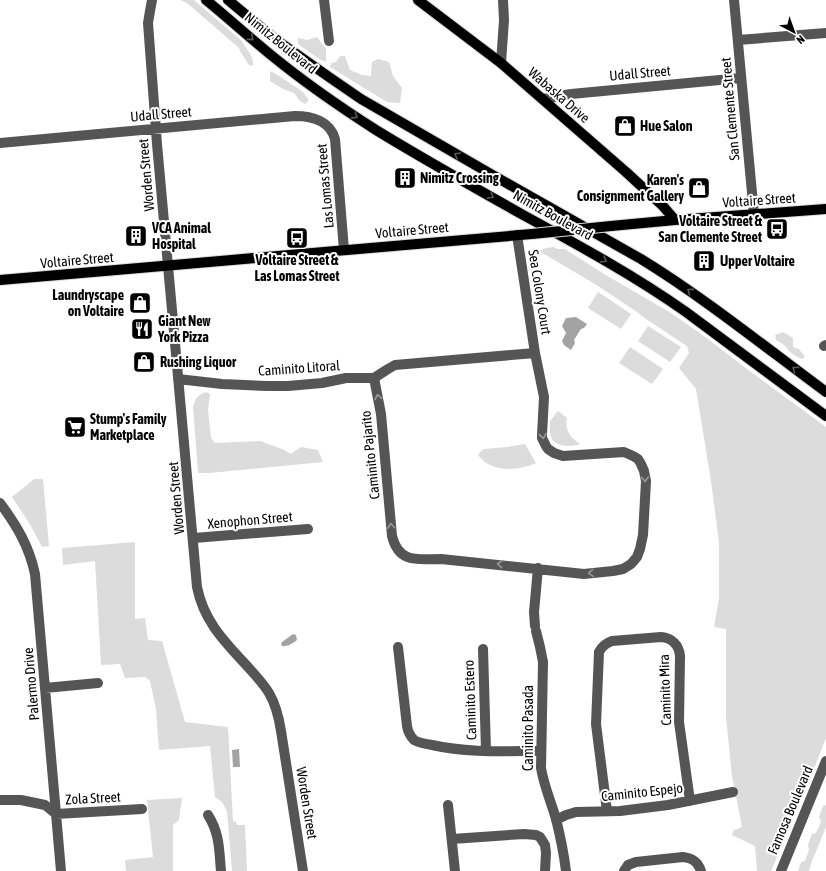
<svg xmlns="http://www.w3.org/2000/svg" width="826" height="871" font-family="'Asap Condensed',sans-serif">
  <rect width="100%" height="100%" fill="#fff"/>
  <path fill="#dcdcdc" d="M180 0H194L242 41C246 50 254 55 253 66L249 65 240 51 239 48 187 3Z
    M317 37 326 49V62L319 59 298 44V38L307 40Z
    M340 56H345L350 70 362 75 371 76 372 62 378 59 389 62 393 76 402 88 400 103 387 102 330 67 331 63 336 62Z
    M270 71 276 74 303 92 309 100 305 104 300 101 294 93 283 89 270 81Z
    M554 247 557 249H565L604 274 671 313 704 336 747 369 826 427V738L808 784 771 871H757L755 846 732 835 734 830 742 827 732 776 726 717V629L714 627 719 597V542L711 481 696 389 679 368 689 353 687 346 646 319 637 312 595 284 539 251 546 248Z
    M598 292 631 314 621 329 588 308Z
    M648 326 681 347 670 362 638 341Z
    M783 332 793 338V347L799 349 805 357 802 359C794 356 790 352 785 346 783 344 779 342 776 340L775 335Z
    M630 347 663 369 652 384 619 363Z
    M206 392 210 394 208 410 211 438 215 443 260 441 282 449 291 454 301 447 318 450 323 462 210 473H198L193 407C196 398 197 395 206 392Z
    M558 411 567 418C565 430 569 437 579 443V445C569 446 556 448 551 437 549 432 550 426 550 421Z
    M525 444 536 463C518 471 491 473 478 455L480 452 484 449 507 447Z
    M34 479H43L49 546 42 547 31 526 12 497Z
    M135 542V619L145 618 148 640 162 641 185 722 228 727 233 821 236 822 237 825H245L247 871H232L227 811 222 802 215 797 210 746 159 750 156 709 150 681 145 677 125 678 120 664 101 665 95 561 63 565 62 548Z
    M182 798 179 820 173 825V871H126L125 860 153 857 147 800Z
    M826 805V827L812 861 809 871H798L801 862 805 861 809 850 808 845 812 834 816 833 821 822 819 817 823 806Z"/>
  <path fill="#a3a3a3" d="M576 317 587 324 584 328 581 329 574 340 575 343 571 350 564 345 562 341 566 333 562 326 566 318Z
    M293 634 296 635 297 640C294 643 287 647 282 646L281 644 282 642Z
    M239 749 240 767H233L232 750Z"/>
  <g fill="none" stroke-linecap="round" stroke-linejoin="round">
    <g stroke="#dbdbdb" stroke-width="12">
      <path id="major" d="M206 0C228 18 249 37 271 55 304 82 340 107 376 130 425 160 475 188 525 216 580 246 635 276 686 312L826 416
        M228 0 275 39 329 77 361 99 496 177 641 259C706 299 765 347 826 392
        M418 0 501 63 626 172 652 196 662 205 675 220
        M611 226 675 220 826 209
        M0 280 532 234"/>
    </g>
    <path stroke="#555" stroke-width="10" d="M152 0 150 11 148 23 157 144 197 587C204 622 225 642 248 667 255 675 263 683 269 693 276 705 279 718 281 731L303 871
      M324 0 329 41
      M734 0 754 214
      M738 40 826 33
      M501 63 504 20 503 0
      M543 99 571 94 741 78
      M0 143 295 116C312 116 330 121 335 139L344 250
      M824 346 826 345
      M374 378 381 414 392 536C399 564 418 559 441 559L584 574 613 571 623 569 631 564 637 557 640 549 643 535 646 481 644 471 641 464 638 459 633 456 624 452 563 456 554 453 548 449 546 446 542 438V435L544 397 535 353 517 235
      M374 378 388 369 395 365 535 353
      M178 379 222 384 267 386H288L322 383 346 378H374
      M0 503C17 526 29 546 35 574L61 871
      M194 538 308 529
      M535 626 534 612 538 568
      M536 631 540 647 543 662 541 768C544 786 551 802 556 819 560 835 564 855 566 871
      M398 647 407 726C408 732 410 736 414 740 419 743 426 744 432 745 468 753 505 751 541 751
      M483 649 486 751
      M45 688 98 683
      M0 800H21L45 805 56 814 142 809
      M448 805 455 871
      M607 811 596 724 599 652C602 646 606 643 612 641L661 637C672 638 679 645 680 656L679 722 690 801
      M208 815C220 834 219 850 221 871
      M556 820 566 815 576 812 620 811 668 805 733 792
      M452 839 524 834 536 835 540 837 545 845 546 853 545 871
      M624 871 628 865 636 862 683 857C693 858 698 862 701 871
      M781 871 826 761"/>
    <use href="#major" stroke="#000" stroke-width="10"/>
    <g stroke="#dbdbdb" stroke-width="12" stroke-linecap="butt">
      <path id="major-bridge" d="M532 234 611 226"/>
    </g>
    <use href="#major-bridge" stroke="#000" stroke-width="10"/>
  </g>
  <defs><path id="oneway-chevron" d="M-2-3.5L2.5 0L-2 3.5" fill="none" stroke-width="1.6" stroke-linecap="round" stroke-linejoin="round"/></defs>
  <g stroke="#595959">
    <use href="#oneway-chevron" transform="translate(251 38) rotate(41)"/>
    <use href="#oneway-chevron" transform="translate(355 116) rotate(33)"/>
    <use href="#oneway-chevron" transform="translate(457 155) rotate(-150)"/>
    <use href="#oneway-chevron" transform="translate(491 196) rotate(30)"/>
    <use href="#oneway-chevron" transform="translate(604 260) rotate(30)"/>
    <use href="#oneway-chevron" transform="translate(690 291) rotate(-144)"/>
    <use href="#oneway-chevron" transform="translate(795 369) rotate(-143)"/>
  </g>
  <g stroke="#999">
    <use href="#oneway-chevron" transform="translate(378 397) rotate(-101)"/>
    <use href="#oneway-chevron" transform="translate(543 436) rotate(81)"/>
    <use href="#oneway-chevron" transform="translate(645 479) rotate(87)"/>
    <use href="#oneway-chevron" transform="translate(391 526) rotate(-95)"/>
    <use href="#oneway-chevron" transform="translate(500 564) rotate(-175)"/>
    <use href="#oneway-chevron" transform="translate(591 573) rotate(176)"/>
  </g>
  <defs>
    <g id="shop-square" transform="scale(1.15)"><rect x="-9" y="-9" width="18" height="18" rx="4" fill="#000" stroke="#fff"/><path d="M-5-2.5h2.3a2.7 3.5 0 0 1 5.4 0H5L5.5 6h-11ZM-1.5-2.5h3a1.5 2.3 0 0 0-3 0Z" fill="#fff"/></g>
    <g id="building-square" transform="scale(1.15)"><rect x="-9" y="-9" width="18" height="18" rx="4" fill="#000" stroke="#fff"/><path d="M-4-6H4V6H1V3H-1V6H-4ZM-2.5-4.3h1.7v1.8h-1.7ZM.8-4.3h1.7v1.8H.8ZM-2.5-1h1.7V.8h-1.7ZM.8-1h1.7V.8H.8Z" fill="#fff"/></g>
    <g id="bus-square" transform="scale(1.15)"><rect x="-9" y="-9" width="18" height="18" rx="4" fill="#000" stroke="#fff"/><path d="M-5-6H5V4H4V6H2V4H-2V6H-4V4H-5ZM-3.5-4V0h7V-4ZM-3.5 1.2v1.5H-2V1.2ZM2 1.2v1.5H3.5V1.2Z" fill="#fff"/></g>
    <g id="restaurant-square" transform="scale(1.15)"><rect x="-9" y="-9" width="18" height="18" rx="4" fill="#000" stroke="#fff"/><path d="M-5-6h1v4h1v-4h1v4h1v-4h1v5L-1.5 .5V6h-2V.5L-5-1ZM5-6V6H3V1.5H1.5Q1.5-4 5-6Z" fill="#fff"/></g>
    <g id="supermarket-square" transform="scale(1.15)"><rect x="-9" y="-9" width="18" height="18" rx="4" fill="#000" stroke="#fff"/><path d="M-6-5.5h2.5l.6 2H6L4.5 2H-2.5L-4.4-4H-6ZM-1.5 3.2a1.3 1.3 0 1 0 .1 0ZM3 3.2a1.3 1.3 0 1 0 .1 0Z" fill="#fff"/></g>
  </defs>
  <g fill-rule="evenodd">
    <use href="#shop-square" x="625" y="126"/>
    <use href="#building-square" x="405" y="178"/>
    <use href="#shop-square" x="699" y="188"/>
    <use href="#bus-square" x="777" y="229"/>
    <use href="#building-square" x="136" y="236"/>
    <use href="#bus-square" x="297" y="238"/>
    <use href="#building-square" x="704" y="261"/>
    <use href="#shop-square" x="140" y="303"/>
    <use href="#restaurant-square" x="142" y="329"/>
    <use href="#shop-square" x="144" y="362"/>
    <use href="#supermarket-square" x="75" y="427"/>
  </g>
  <g text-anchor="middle" stroke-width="4" stroke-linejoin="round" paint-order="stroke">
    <g font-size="14" fill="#000" stroke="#fff">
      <text transform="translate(281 43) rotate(39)" y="5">Nimitz Boulevard</text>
      <text transform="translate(640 73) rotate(-5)" y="5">Udall Street</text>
      <text transform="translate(559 95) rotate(41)" y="5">Wabaska Drive</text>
      <text transform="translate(730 109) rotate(-95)" y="5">San Clemente Street</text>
      <text transform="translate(161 114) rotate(-5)" y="5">Udall Street</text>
      <text transform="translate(146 175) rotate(-95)" y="5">Worden Street</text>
      <text transform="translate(325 186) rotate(-95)" y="5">Las Lomas Street</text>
      <text transform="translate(759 200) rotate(-4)" y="5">Voltaire Street</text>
      <text transform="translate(553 215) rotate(29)" y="5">Nimitz Boulevard</text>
      <text transform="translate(412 230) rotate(-5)" y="5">Voltaire Street</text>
      <text transform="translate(77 260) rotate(-5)" y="5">Voltaire Street</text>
      <text transform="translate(540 292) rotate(81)" y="5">Sea Colony Court</text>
      <text transform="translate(299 368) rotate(-4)" y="5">Caminito Litoral</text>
      <text transform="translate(370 455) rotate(-96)" y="5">Caminito Pajarito</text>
      <text transform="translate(176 498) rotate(-95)" y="5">Worden Street</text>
      <text transform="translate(250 520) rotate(-5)" y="5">Xenophon Street</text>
      <text transform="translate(31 684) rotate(-95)" y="5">Palermo Drive</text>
      <text transform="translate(665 690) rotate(-92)" y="5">Caminito Mira</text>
      <text transform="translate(470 700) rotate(-92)" y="5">Caminito Estero</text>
      <text transform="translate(528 728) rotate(-90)" y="5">Caminito Pasada</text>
      <text transform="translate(642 792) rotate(-6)" y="5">Caminito Espejo</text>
      <text transform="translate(93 798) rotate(-3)" y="5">Zola Street</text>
      <text transform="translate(307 803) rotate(81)" y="5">Worden Street</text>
      <text transform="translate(790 810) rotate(-67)" y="5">Famosa Boulevard</text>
    </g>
    <g font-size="14" font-weight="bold" fill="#000" stroke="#fff" text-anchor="start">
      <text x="640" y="131">Hue Salon</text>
      <text x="420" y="183">Nimitz Crossing</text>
      <text x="684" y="185" text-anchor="end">Karen's<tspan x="684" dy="16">Consignment Gallery</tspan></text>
      <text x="762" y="226" text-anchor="end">Voltaire Street &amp;<tspan x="762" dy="16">San Clemente Street</tspan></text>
      <text x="152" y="233">VCA Animal<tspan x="152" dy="16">Hospital</tspan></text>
      <text x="297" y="265" text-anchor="middle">Voltaire Street &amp;<tspan x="297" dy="16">Las Lomas Street</tspan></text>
      <text x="720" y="266">Upper Voltaire</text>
      <text x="124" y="300" text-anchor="end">Laundryscape<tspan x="124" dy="16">on Voltaire</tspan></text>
      <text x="158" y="326">Giant New<tspan x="158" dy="16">York Pizza</tspan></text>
      <text x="160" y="367">Rushing Liquor</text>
      <text x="90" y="424">Stump's Family<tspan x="90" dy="16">Marketplace</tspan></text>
    </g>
  </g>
  <g transform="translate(794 32) rotate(139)" stroke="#ffffff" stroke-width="3" paint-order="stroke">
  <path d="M0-3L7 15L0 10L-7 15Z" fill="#000000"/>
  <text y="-6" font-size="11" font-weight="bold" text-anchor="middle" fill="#000000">N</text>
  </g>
</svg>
